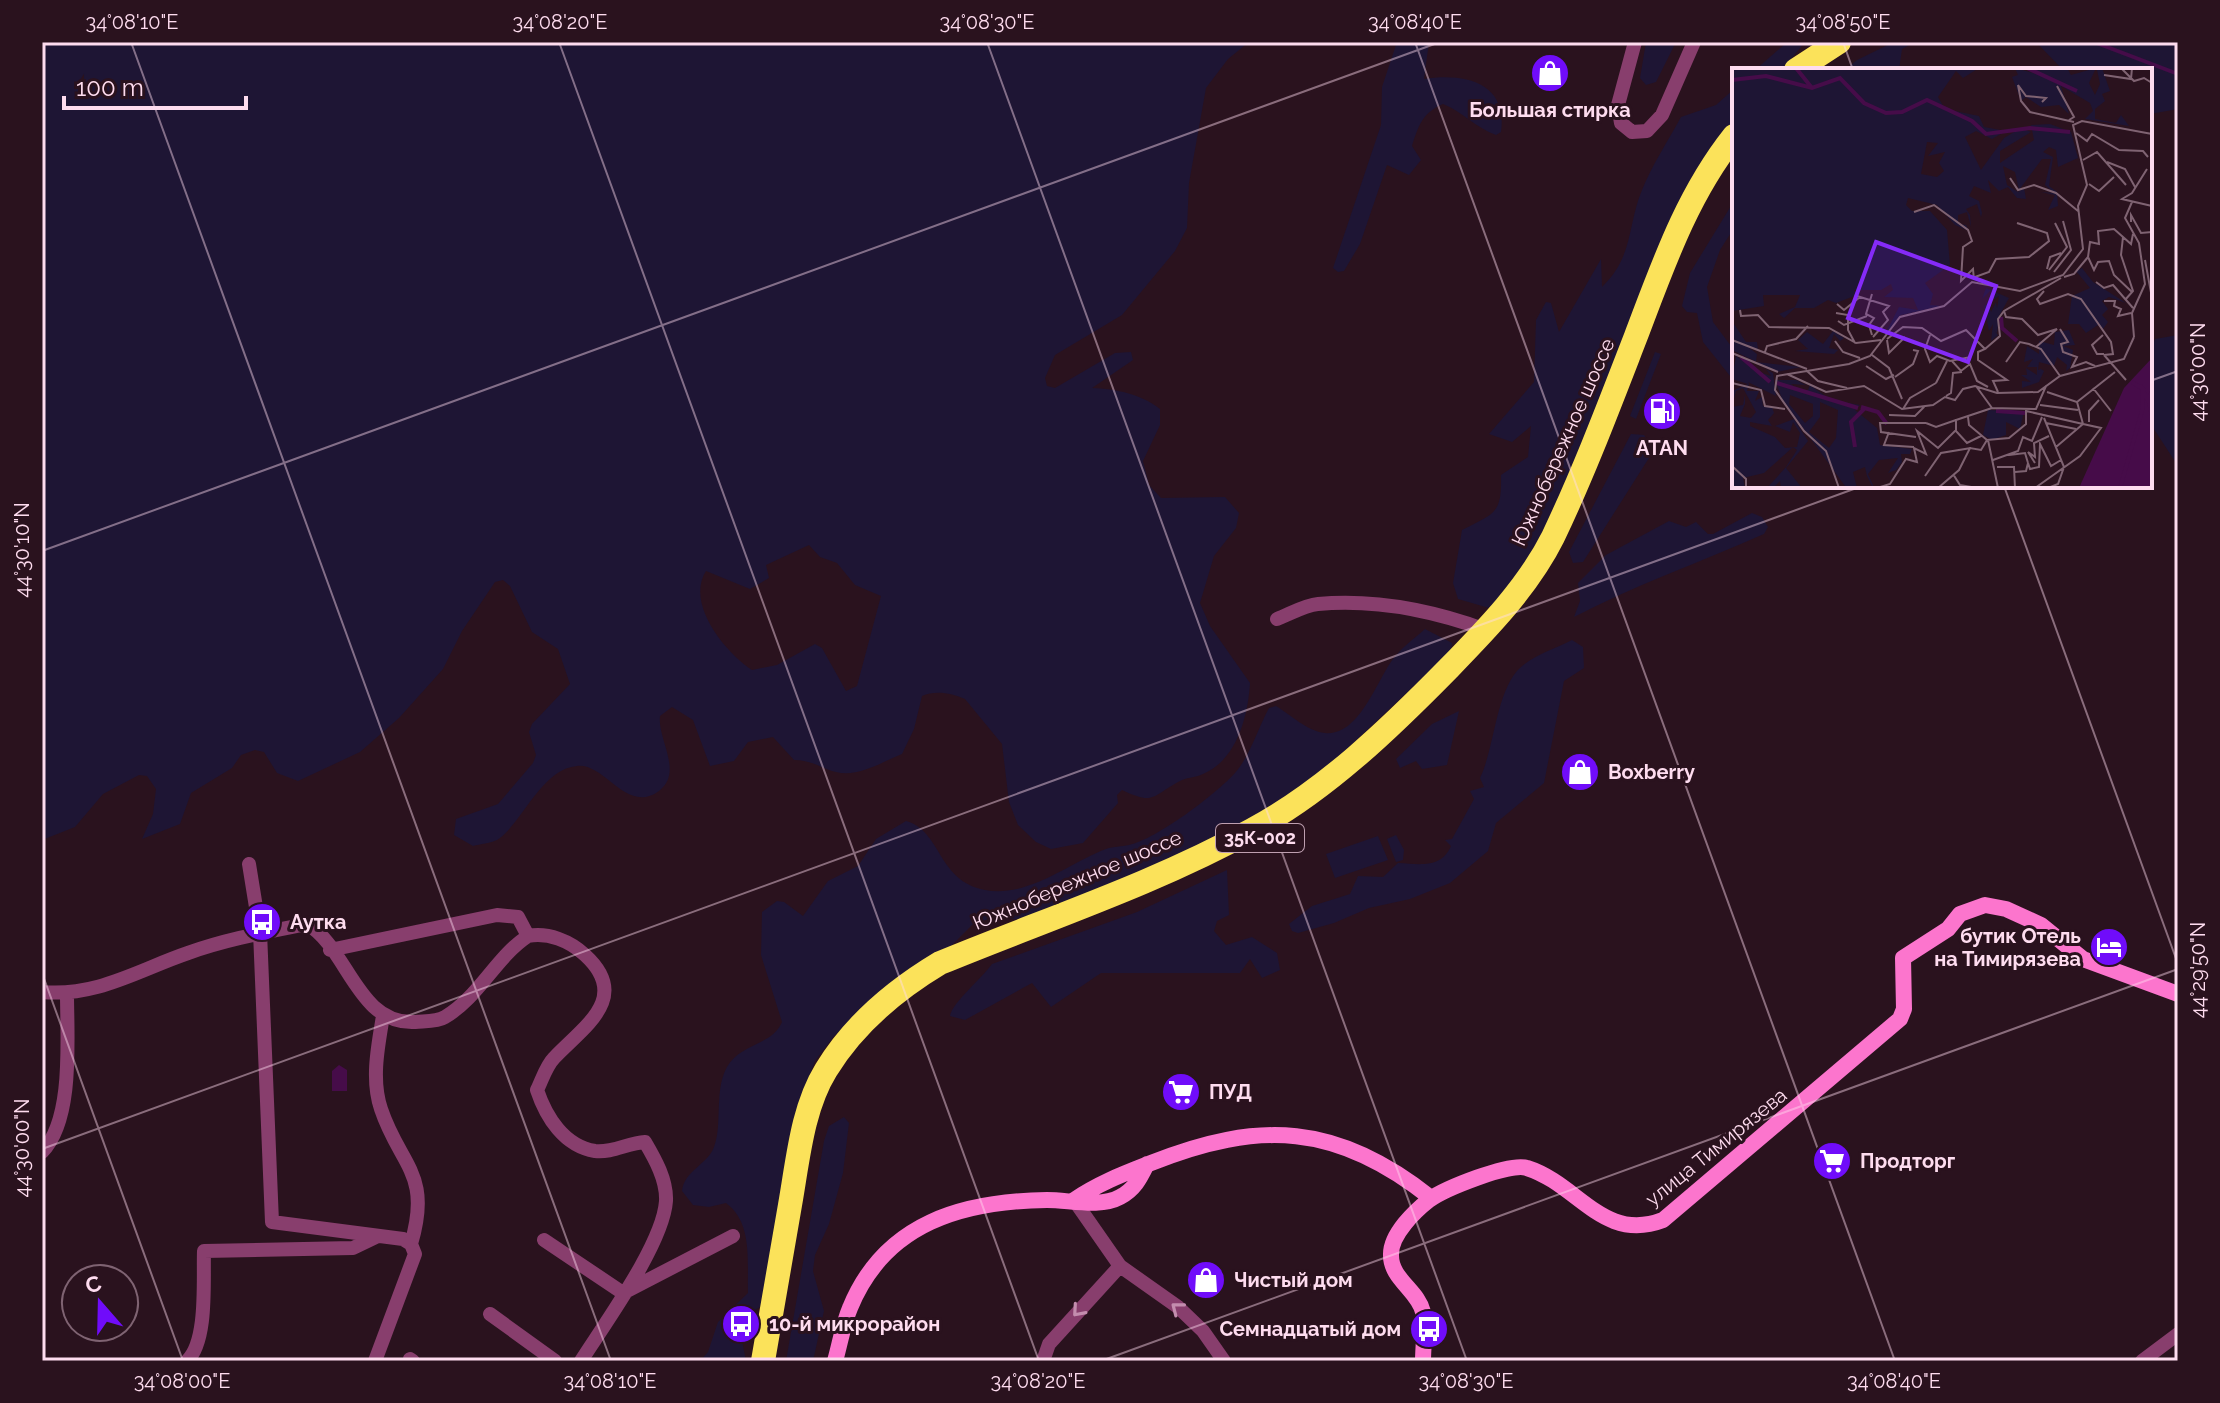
<svg xmlns="http://www.w3.org/2000/svg" width="2220" height="1403" font-family="Raleway,sans-serif">
  <rect width="100%" height="100%" fill="#2a121e"/>
  <path fill="#1e1534" fill-rule="evenodd" d="M42 42H1249L1228 59 1206 88 1189 183 1187 228 1175 251 1122 315 1055 355 1045 378 1047 386 1055 388 1115 353 1131 352 1133 360 1092 388C1116 389 1141 394 1160 409V425L1143 461 1149 485 1161 498 1225 497 1239 513 1236 528 1214 556 1200 603 1210 626 1250 683C1248 716 1237 760 1203 774 1195 778 1186 777 1178 782 1151 797 1154 805 1122 790L1117 795 1118 803 1083 843 1051 849 1036 842 1018 825 1009 802 1002 744 965 699C952 693 935 690 922 696L914 729 902 754C882 762 857 778 836 772 820 768 812 760 794 760L773 737 748 742 734 761 710 766 693 720 672 707 660 716C657 739 684 772 659 791 626 815 606 763 577 766 541 769 522 824 497 840 491 843 480 844 473 846L454 835 456 819 498 804 533 763 536 755 529 732 532 724 570 684 558 649 532 632 510 586 503 580 495 582 462 631 443 669 399 718 360 752 298 781 277 773 264 752 255 750 241 755 232 768 191 793 180 824 142 839 153 814 156 789 147 776 139 775 103 794 75 827 42 840ZM809 545 820 557 837 563 855 585 881 596 857 686 846 691 822 648 815 644 777 665 752 670C726 653 685 604 706 571L750 589 769 578 766 565Z
    M1397 42H1429L1424 79C1463 73 1508 81 1501 132L1496 135C1476 128 1463 112 1443 104 1423 112 1418 126 1412 146L1421 160 1409 175 1387 165 1360 244 1344 271 1338 272 1333 268 1381 125 1382 87Z
    M1646 42H1676L1656 82 1646 85 1640 78Z
    M1787 42H1805L1782 70H1755Z
    M1894 42H1915L1902 49 1899 70H1845L1857 60Z
    M2036 42H2178V109L2150 114V70H2063Z
    M1734 89V129L1554 538 1503 612 1458 599 1453 583 1462 530C1495 513 1502 514 1501 475L1528 457 1531 426 1512 442 1489 434 1534 382 1536 320 1546 302 1551 303 1559 332 1601 259 1602 287C1634 256 1627 226 1642 190 1652 165 1668 141 1681 117L1716 105Z
    M1734 201V228L1720 250 1707 287 1713 322 1734 350V381L1703 342 1697 313 1687 312 1682 306 1690 273Z
    M2178 335V466L2150 423V353L2155 339Z
    M1655 352 1661 354 1636 419 1630 416Z
    M1631 434 1644 435 1654 450 1583 562 1573 563 1569 552Z
    M1752 513 1762 517 1768 527 1764 534C1701 562 1635 585 1574 617L1580 601 1578 583 1606 555 1669 521 1686 527 1696 522 1708 534H1713Z
    M1425 629 1452 643 1451 651 1312 782 1207 848 1027 919H988L972 925 949 948 860 1012 834 1036 815 1061 809 1077 760 1307 738 1320 746 1361H700L708 1352 718 1322 748 1293C747 1261 753 1223 726 1203L709 1207 693 1205 682 1191C684 1171 708 1164 714 1147 724 1122 711 1080 734 1058 748 1044 774 1042 782 1022L761 955 762 912 777 901 784 902 803 916 828 881 858 866 876 839 906 821C942 831 937 881 985 890 1028 898 1069 863 1106 849 1114 846 1121 847 1129 845 1157 839 1216 794 1235 773 1250 756 1258 728 1269 708L1276 706C1291 715 1307 731 1325 733 1359 737 1377 680 1393 659 1401 648 1415 638 1425 629Z
    M1572 640 1583 647 1584 668 1564 681 1544 783 1496 823 1488 851 1450 883 1410 899 1369 908 1334 923 1298 933 1292 931 1289 924 1312 906 1350 894 1358 876 1383 877 1398 863C1419 864 1441 869 1451 846L1445 840 1452 839 1474 799 1470 791 1484 787 1480 778C1495 747 1496 689 1521 667 1534 655 1557 648 1572 640Z
    M1459 711 1447 765 1422 769 1416 761 1400 768 1396 759 1432 724Z
    M1396 835 1404 850 1403 860 1396 862 1387 839Z
    M1378 836 1388 860 1335 878 1326 854Z
    M1227 870 1229 915 1217 921 1214 931 1226 945 1252 937 1277 953 1280 970 1262 978 1250 959 1240 973H1101L1051 1007 1032 983 965 1020 950 1016C952 1003 982 978 992 964L1137 912Z
    M844 1117 849 1123 843 1173 829 1224 815 1255 813 1271 824 1311 813 1361H786L824 1141 829 1126Z"/>
  <path fill="#460c49" d="M339 1065 347 1070V1091H332V1071Z"/>
  <g fill="none" stroke-linecap="round" stroke-linejoin="round">
    <path stroke="#460c49" stroke-width="4" d="M2094 42 2178 74"/>
    <path stroke="#883e6d" stroke-width="14" d="M1635 42 1618 105 1621 123 1632 132 1647 131 1662 115 1694 42
      M1277 619C1290 614 1305 605 1318 604 1375 599 1434 611 1486 630
      M249 864 260 932 272 1222 403 1239 411 1244 415 1254 375 1361
      M330 950 497 915 518 917 528 936
      M42 992C97 997 138 970 188 953 227 939 267 932 307 924 348 948 357 1025 415 1022 424 1021 437 1022 445 1017 479 997 496 957 528 936 548 932 570 941 585 955 632 998 583 1027 554 1058 546 1066 542 1080 537 1090 546 1117 564 1146 595 1151 612 1153 628 1143 645 1142 655 1159 667 1180 666 1201 663 1244 605 1323 581 1361
      M383 1016C378 1046 371 1080 381 1109 400 1166 432 1173 411 1244
      M42 1152C74 1120 67 1037 67 994
      M1074 1200 1120 1266 1178 1307 1203 1331 1224 1361
      M544 1240 623 1293 733 1236
      M490 1314 555 1361
      M410 1359 413 1361
      M187 1361C208 1341 203 1281 204 1251L353 1248 378 1236
      M1043 1361 1049 1344 1120 1266
      M2142 1361 2178 1334"/>
    <path stroke="#fc75cd" stroke-width="16" d="M1074 1200C1099 1183 1123 1174 1151 1163 1259 1120 1337 1123 1431 1198
      M835 1361C840 1344 843 1324 850 1308 885 1222 964 1201 1047 1200 1070 1200 1100 1208 1120 1197 1135 1189 1140 1178 1147 1164
      M1423 1361C1423 1346 1426 1327 1423 1312 1418 1290 1390 1279 1391 1254 1391 1234 1415 1211 1429 1200 1444 1189 1510 1162 1527 1168 1578 1184 1603 1243 1663 1220L1900 1019 1904 1009 1903 958 1948 929 1960 914 1985 905 2006 909 2041 925 2083 959 2178 994"/>
    <path stroke="#fbe25a" stroke-width="24" d="M1796 70 1839 42
      M763 1361C772 1309 781 1257 790 1205 798 1160 802 1109 826 1070 854 1024 895 990 940 963 1044 920 1154 884 1252 830 1325 791 1390 728 1448 669 1487 629 1528 587 1553 537 1584 472 1610 403 1636 336 1663 265 1687 195 1734 136"/>
  </g>
  <defs><path id="oneway-chevron" d="M-2-3.5L2.5 0L-2 3.5" fill="none" stroke-width="1.6" stroke-linecap="round" stroke-linejoin="round" transform="scale(2)"/></defs>
  <g stroke="#c38dae">
    <use href="#oneway-chevron" transform="translate(1177 1308) rotate(-142)"/>
    <use href="#oneway-chevron" transform="translate(1078 1311) rotate(131)"/>
  </g>
  <path fill="none" stroke="#fedcef" stroke-width="2" stroke-opacity="0.45" d="M131 42 611 1361M559 42 1039 1361M987 42 1467 1361M1415 42 1895 1361M1843 42 1853 70M2150 381 2178 371M2004 486 2178 964M42 551 1440 42M42 973 183 1361M42 1149 1862 486M1101 1361 2178 969"/>
  <defs>
    <g id="shop-disc" transform="scale(2)"><circle r="9.5" fill="#700cfa" stroke="#2a121e"/><path d="M-5-2.5h2.3a2.7 3.5 0 0 1 5.4 0H5L5.5 6h-11ZM-1.5-2.5h3a1.5 2.3 0 0 0-3 0Z" fill="#fff"/></g>
    <g id="fuel-disc" transform="scale(2)"><circle r="9.5" fill="#700cfa" stroke="#2a121e"/><path d="M-5.5-6h7V0h2V4h1.3V-2.5L3-4.5l.8-.8L6-3V5H2.5V1h-1V6h-7ZM-4.2-4.7v3.2H.2V-4.7Z" fill="#fff"/></g>
    <g id="bus-disc" transform="scale(2)"><circle r="9.5" fill="#700cfa" stroke="#2a121e"/><path d="M-5-6H5V4H4V6H2V4H-2V6H-4V4H-5ZM-3.5-4V0h7V-4ZM-3.5 1.2v1.5H-2V1.2ZM2 1.2v1.5H3.5V1.2Z" fill="#fff"/></g>
    <g id="hotel-disc" transform="scale(2)"><circle r="9.5" fill="#700cfa" stroke="#2a121e"/><path d="M-6-4.5h1.5V1H6V5H4.5V3h-9V5H-6ZM-4 0a1.8 1.8 0 1 1 3.6 0ZM.5 0V-2.5h3Q6-2.5 6 0Z" fill="#fff"/></g>
    <g id="supermarket-disc" transform="scale(2)"><circle r="9.5" fill="#700cfa" stroke="#2a121e"/><path d="M-6-5.5h2.5l.6 2H6L4.5 2H-2.5L-4.4-4H-6ZM-1.5 3.2a1.3 1.3 0 1 0 .1 0ZM3 3.2a1.3 1.3 0 1 0 .1 0Z" fill="#fff"/></g>
  </defs>
  <g fill-rule="evenodd">
    <use href="#shop-disc" x="1550" y="73"/>
    <use href="#fuel-disc" x="1662" y="411"/>
    <use href="#shop-disc" x="1580" y="772"/>
    <use href="#bus-disc" x="262" y="922"/>
    <use href="#hotel-disc" x="2109" y="947"/>
    <use href="#supermarket-disc" x="1181" y="1092"/>
    <use href="#supermarket-disc" x="1832" y="1161"/>
    <use href="#shop-disc" x="1206" y="1280"/>
    <use href="#bus-disc" x="741" y="1324"/>
    <use href="#bus-disc" x="1429" y="1329"/>
  </g>
  <g text-anchor="middle" stroke-width="6" stroke-linejoin="round" paint-order="stroke">
    <rect fill="#2a121e" stroke="#be9fb0" stroke-width="2" x="1216" y="824" width="88" height="28" rx="6"/>
    <g font-size="18" font-weight="bold" fill="#fedcef">
      <text x="1260" y="844">35К-002</text>
    </g>
    <g font-size="20" font-weight="bold" fill="#fedcef" stroke="#2a121e" text-anchor="start">
      <text x="1550" y="117" text-anchor="middle">Большая стирка</text>
      <text x="1662" y="455" text-anchor="middle">ATAN</text>
      <text x="1608" y="779">Boxberry</text>
      <text x="290" y="929">Аутка</text>
      <text x="2081" y="943" text-anchor="end">бутик Отель<tspan x="2081" dy="23">на Тимирязева</tspan></text>
      <text x="1209" y="1099">ПУД</text>
      <text x="1860" y="1168">Продторг</text>
      <text x="1234" y="1287">Чистый дом</text>
      <text x="769" y="1331">10-й микрорайон</text>
      <text x="1401" y="1336" text-anchor="end">Семнадцатый дом</text>
    </g>
    <g font-size="20" fill="#fedcef" stroke="#2a121e">
      <text transform="translate(1563 442) rotate(-66)" y="7">Южнобережное шоссе</text>
      <text transform="translate(1077 880) rotate(-23)" y="7">Южнобережное шоссе</text>
      <text transform="translate(1716 1147) rotate(-39)" y="7">улица Тимирязева</text>
    </g>
  </g>
  <g transform="translate(1732 68)">
    <rect width="420" height="420" fill="#2a121e"/>
    <path d="M0 0H247L231 10 224 3 206 29 213 41 247 48 252 59 274 63 260 71 244 63 233 69 249 102 272 70 289 60 299 64 268 83V95L302 72 299 57 318 56 339 64 346 90 326 99 324 82 317 79 311 84 321 89 317 118 325 124 326 138 316 142 323 127 309 124 322 125 313 117 319 91H310L287 122 283 104 271 98 275 117 286 124 292 120 294 131 285 130 276 119 267 123 256 112 259 125 242 118 237 128 247 133 250 145 249 149 245 136 234 141 238 147 239 159 235 144 226 147V156L234 157 237 163 223 157 205 137 176 130 174 137 180 143H198L215 162 218 197 193 215 201 226 198 237 210 238 169 247 151 270 167 239 186 242 181 230 152 229 161 222 159 216 149 222H122L125 227 104 235 96 232 82 240H63L52 250 47 246 63 239 68 227H31L32 238 0 243ZM195 74 206 75 196 88 213 84 207 95 212 103 205 109 189 106ZM283 0 308 7 298 0H335L339 7 364 0 357 15 363 27 368 16 365 2 370 0 378 23 370 26 373 33 363 41V51L384 55 389 47 397 58 353 51 361 43 358 35 329 18 337 46 327 37 309 39 294 29 289 33 280 9 286 7ZM350 200 361 214 394 235 377 229 370 233 376 241 370 247 376 254 371 261 366 257 354 265 347 256H336L340 228 358 220 344 203ZM254 220 277 230 267 248 265 265 262 262 266 267 259 273 261 256 257 263 252 238 256 235 259 244 264 234 265 240 267 228 259 233 264 226 258 223 250 231ZM0 253 14 274H25L26 281 16 279 25 286 24 294 69 299 45 304 0 282ZM337 262 343 277 331 278 341 282 338 300 334 303 335 297 325 289 322 298 307 294 306 302 309 301 312 303 307 314 290 320V313L299 314 289 307H295L294 300 305 307V299H295L301 291 292 294 295 278 307 286V273L322 277 323 264ZM101 263 112 270 108 273 102 266 97 280 106 282 102 286 63 283 76 281 66 272 75 264 91 276ZM4 288 30 305 39 308 34 301 41 305 44 328 16 314 17 316 15 323H27L23 333 30 329 31 338 40 339 42 345 36 352 40 358 18 354V358L43 369 53 380 65 379 68 365 61 354 58 364 43 358 62 351 76 373 54 400 70 420H49L48 413 41 420H35L54 399 65 382 61 379 32 405 11 410 13 420H0V339L11 337 13 327V336L8 348 19 350 24 344 11 320 4 323 0 338V323L16 316 0 311ZM43 312H64L74 317 59 316 66 322H76L78 317 99 332 128 337 123 342 145 360 148 377 180 381 178 386H169L170 394 164 402 156 405 166 390 147 392 136 406 141 417V420L135 408 133 399 121 404 125 420 113 418 50 331ZM58 327 81 336V348L73 355 57 336ZM88 334 106 342 104 370 97 380 77 364 88 349ZM256 342 292 343 288 361 274 354V367L260 372 251 367Z" fill="#1e1534" fill-rule="evenodd"/>
    <path d="M420 290V420H347L392 320Z" fill="#460c49"/>
    <path fill="none" stroke="#460c49" stroke-width="4" d="M64 0 80 20M295 0 345 23M0 12 34 8 80 20 108 10 132 35 154 45 170 44 195 32 240 53 254 66 298 60 338 64M269 249 270 260 285 273M9 289 38 314M45 315 126 340M408 317 420 340M420 324 416 330 420 348M129 339 146 344 155 356M264 343 293 345M123 379 119 354 133 340M388 420 410 343 411 321 400 314"/>
    <path fill="none" stroke="#7f6372" stroke-width="2" d="M389 0 402 13 412 10 420 15M372 7 399 11 400 0M325 18 342 49 337 52M310 34 314 30 294 28 286 17 289 33 298 44 342 54M344 65 355 73 360 66 387 82 411 83 416 89M351 92 365 84 394 117M375 94 393 101 403 119M415 101 400 125 390 131 420 138M278 110 286 122 302 117 324 125 346 143M357 116 367 123 382 109M400 134 393 150 407 175 413 216 400 245 402 269M182 144 202 137 236 162 240 173 231 179 229 213 241 201 242 212M399 154V147L409 165 420 164M391 169 389 187 401 223 393 232M356 189 358 174 367 176 366 163 382 161 399 176 401 166M356 189 362 202 366 194 377 193 382 207 400 224M413 192 420 230M315 201 318 189 329 185M317 202 335 179 323 155M322 204 339 182 331 153M243 209 257 204 264 191 297 189 317 173 315 165 285 155M332 209 342 206 356 189M364 214 372 220 381 217 401 240M312 223 305 231 308 236 336 226 349 231 379 274 381 286 372 287M125 228 157 238 151 244 156 252 141 269M372 233H383L382 238 389 241 386 248 399 245M105 236 112 242 128 229M8 242 9 248 26 247 37 259 97 260 124 275 149 272M272 243 274 249 290 251 306 267 325 261 304 279M104 245 116 247V262L123 275M106 253 112 257 135 248M328 261 336 274 329 276 331 284 345 289 340 299 354 294 363 298M140 267 137 257 142 250 134 246 140 226M198 267 193 281 198 294 205 288 218 293 239 289M371 267 360 277 365 286H372M155 271 171 259 190 260 209 273 234 262 253 281 246 284V292L275 312 261 313 266 324M0 272 75 301M155 272 157 285 173 269M103 273 111 284 128 290M253 281 268 268 266 251 272 243 329 210M33 284 35 278 64 271 76 258M0 285 46 304M140 287 157 300 170 331M372 287 394 312M220 293 229 303 238 296 245 313 256 319M274 294 288 274 297 276 309 281 328 308M134 298 154 311 162 307M75 303 86 313 115 320M55 306 94 324 132 318 170 341 201 337 213 329 223 332 231 321 243 318 265 325 306 324 328 308 392 291 402 269M163 309 181 296 186 283 181 282M0 315 29 322 33 338 53 341M204 315 215 293M244 318 260 340M361 320 379 343M315 324 345 334 351 356M214 328 219 325 221 305 230 304M345 334 383 304M308 337 346 342M260 340 304 341 314 318M171 341 178 330 204 315M294 343 351 356M157 347 183 348 193 338M236 349 237 357 255 372 277 370 294 356V342M312 350 332 399 326 416 316 420M357 354V343L367 332M194 355 204 359 224 352M314 355 344 361M224 363 235 375 249 368M157 364 152 377 182 379M184 369 149 364 148 355H194M256 372 266 420M324 379 351 356M277 387 293 385 296 395M261 392 286 383 291 369 300 373 310 349M303 395 296 384 303 389 302 375 317 368M0 398 14 411V420M265 399H282L283 420M283 404 294 403 296 395 298 401 307 399 308 376 319 398 329 392M221 406 228 417 245 420M193 408 209 385 239 380M107 420 94 383 72 363 43 322 45 308 117 296 138 288 168 249 212 238 240 214 288 223 331 207 351 181 346 138 355 117 341 57 350 53 420 66M145 420 158 416 174 391 185 394 182 380 194 386 185 363 206 380 224 362V352L260 340M206 420 227 402 238 380 249 382 255 372M303 420 348 388 369 360 351 356"/>
    <path fill="#852bf8" fill-opacity="0.15" stroke="#852bf8" stroke-width="4" d="M144 174 264 218 236 294 116 250Z"/>
    <rect width="420" height="420" fill="none" stroke="#fedcef" stroke-width="4"/>
  </g>
  <rect width="2220" height="1403" fill="none" stroke="#2a121e" stroke-width="88"/>
  <g transform="translate(100 1303) rotate(340)"><circle r="38" fill="#2a121e" stroke="#7f6372" stroke-width="2"/>
  <path d="M0-6L14 30L0 20L-14 30Z" fill="#700cfa"/>
  <text y="-12" font-size="22" font-weight="bold" text-anchor="middle" fill="#fedcef">С</text>
  </g>
  <path d="M64 96v12h182v-12" fill="none" stroke="#fedcef" stroke-width="4"/>
  <text x="76" y="96" font-size="24" fill="#fedcef" stroke="#2a121e" stroke-width="6" paint-order="stroke">100 m</text>
  <rect x="44" y="44" width="2132" height="1315" fill="none" stroke="#fedcef" stroke-width="3"/>
  <g font-size="20" text-anchor="middle" fill="#fedcef">
    <text x="132" y="29">34°08'10"E</text>
    <text x="560" y="29">34°08'20"E</text>
    <text x="987" y="29">34°08'30"E</text>
    <text x="1415" y="29">34°08'40"E</text>
    <text x="1843" y="29">34°08'50"E</text>
    <text transform="translate(2198 372) rotate(-90)" y="7">44°30'00"N</text>
    <text transform="translate(22 550) rotate(-90)" y="7">44°30'10"N</text>
    <text transform="translate(2198 970) rotate(-90)" y="7">44°29'50"N</text>
    <text transform="translate(22 1148) rotate(-90)" y="7">44°30'00"N</text>
    <text x="182" y="1388">34°08'00"E</text>
    <text x="610" y="1388">34°08'10"E</text>
    <text x="1038" y="1388">34°08'20"E</text>
    <text x="1466" y="1388">34°08'30"E</text>
    <text x="1894" y="1388">34°08'40"E</text>
  </g>
</svg>
